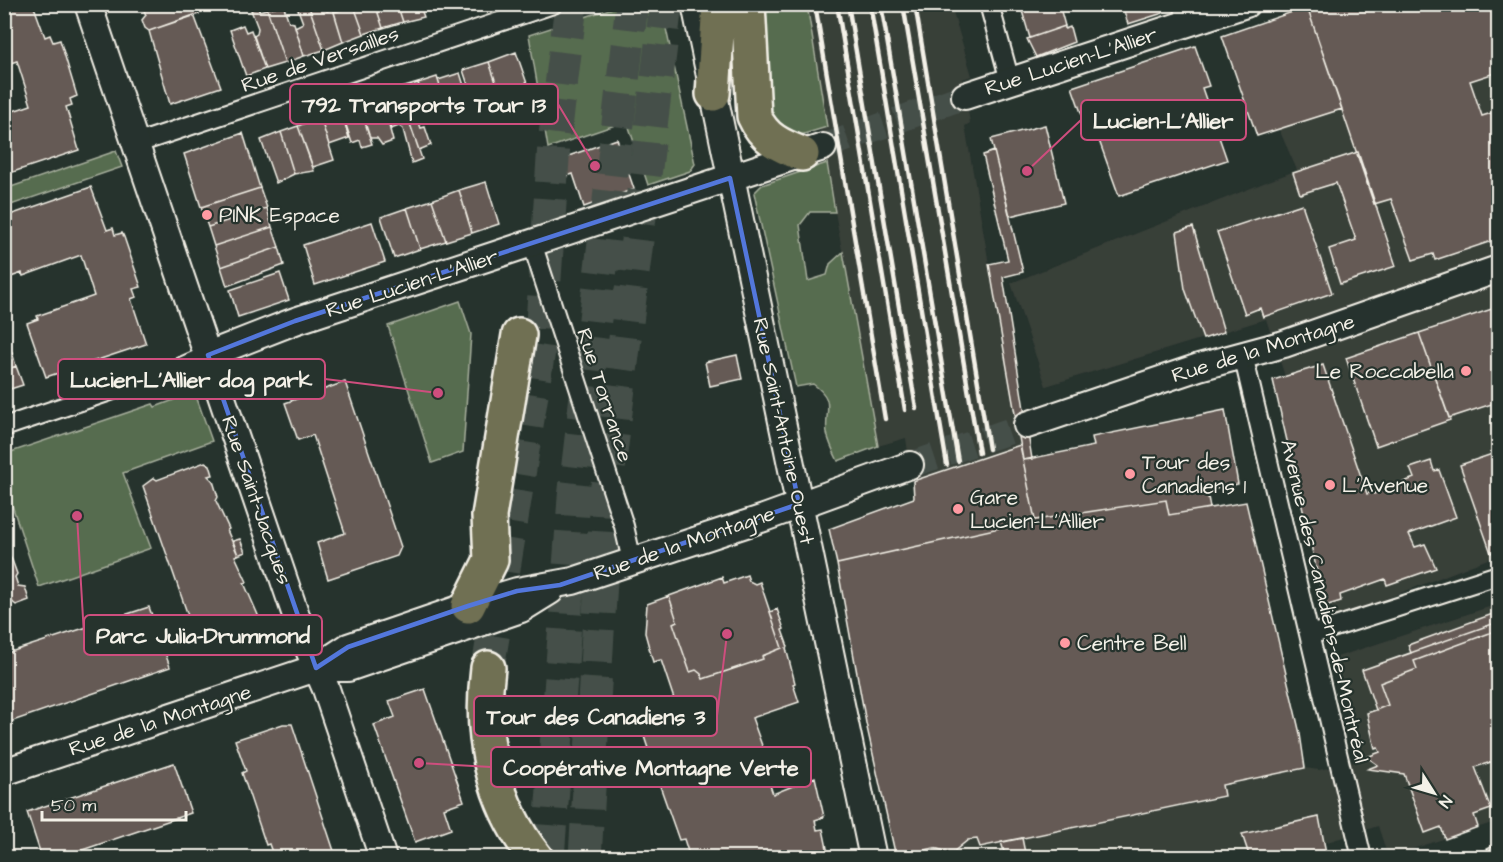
<svg xmlns="http://www.w3.org/2000/svg" width="1503" height="862" font-family="'Architects Daughter',sans-serif">
  <rect width="100%" height="100%" fill="#26332d"/>
  <filter id="ink" filterUnits="userSpaceOnUse"><feTurbulence type="fractalNoise" baseFrequency=".0167" numOctaves="2"/><feDisplacementMap in="SourceGraphic" scale="12" xChannelSelector="R" yChannelSelector="G"/><feConvolveMatrix kernelMatrix="1 2 1 2 8 2 1 2 1" color-interpolation-filters="sRGB"/></filter>
  <g filter="url(#ink)">
    <path fill="#393f39" d="M807 5H951L972 76 963 79 970 123 965 126 1023 460 831 535 829 529 914 498 906 438 878 446 820 130 827 127Z
      M1458 5H1498V555L1334 619 1293 400 1266 319 1046 386 1011 283 1297 170 1242 46Z
      M1498 604V821L1388 857 1378 826 1321 844 1324 857 896 858 934 848 952 853 968 840 977 839 980 847 1224 797 1222 785 1305 768 1319 770 1359 761 1334 658Z"/>
    <path fill="#576c4f" stroke="#a6ae9c" stroke-width="1.5" d="M622 5H661L695 164 690 171 648 185 627 121 548 148 529 35Z
      M760 5H807L827 127 791 138 769 125Z
      M116 151 122 167 5 207V189Z
      M827 163 835 212H810L800 225 808 281 827 275 830 264 843 252 878 446 838 461C833 451 829 443 827 433 824 410 837 401 813 384L796 387 754 193 762 185Z
      M460 301 471 334 463 452 432 463 388 326Z
      M191 391 196 396 212 441 123 473 151 548 39 587 5 484V454L153 404 155 407 174 400V396Z"/>
    <path fill="#655a54" stroke="#f4f1e8" stroke-width="1.5" d="M4 4H33L45 37 50 35 53 42 60 40 77 96 70 99 72 105 66 107 79 150 4 175V114L31 105 17 61 4 65Z
      M141 4H196L199 14 149 31 145 28 142 20 146 15Z
      M274 4H283L289 22 294 23 304 56 285 63 267 9 275 7Z
      M296 4H308L324 50 304 56 295 27 303 23Z
      M308 4H324L327 11 333 9 343 42 324 50Z
      M375 4 383 28 364 34 354 6Z
      M375 4H397L403 22 383 28Z
      M397 4H419L424 17 403 22Z
      M429 4H459L436 12Z
      M1045 4H1059L1065 26 1030 38 1022 11Z
      M1133 4H1161L1163 13 1128 24 1123 8Z
      M1315 4H1497L1498 72 1470 81 1482 116 1498 111V239L1435 260 1433 254 1413 260 1391 199 1374 204 1307 7Z
      M354 6 364 34 343 42 334 12Z
      M1307 7 1342 109 1257 136 1222 36Z
      M258 8 259 11 267 9 285 63 265 69 254 36 257 34 258 28 251 10Z
      M194 15 221 87 170 104 149 31Z
      M243 25 246 32 251 30 265 69 246 76 230 30Z
      M1065 26V29L1070 27 1074 42 1036 57 1027 39Z
      M1195 46 1209 86 1202 88 1227 160 1119 196 1091 118 1084 121 1072 87Z
      M516 52 531 95 503 103 489 62Z
      M489 62 503 103 477 112 463 70Z
      M460 73 471 108 449 115 438 80Z
      M437 77 450 117 440 120 438 115 429 118 418 83Z
      M418 83 428 116 422 117 419 123 421 128 425 127 431 145 419 150 398 89Z
      M398 89 422 159 412 163 403 129 399 126 391 129 381 95Z
      M381 95 393 141 382 145 377 138H370L359 104Z
      M359 104 372 144 362 147 360 140 352 143 341 110Z
      M341 110 349 138 329 145 320 117Z
      M320 117 334 160 313 167 298 126Z
      M1045 125 1064 203 1010 216 991 139Z
      M298 126 314 171 294 174 281 132Z
      M281 132 294 174 276 183 261 140Z
      M243 133 260 188 201 207 184 154Z
      M617 139 634 189 584 207 573 174 567 176 560 159Z
      M994 151 1023 272 1003 277 1032 459 1023 460 989 264 1008 260 983 155Z
      M1358 152 1396 266 1340 284 1329 249 1356 240 1336 183 1300 194 1293 173Z
      M486 182 499 224 472 233 459 190Z
      M91 187 107 230 113 228 115 235 122 233 124 237 141 287 133 289 136 297 131 299 146 344 46 377 27 323 38 319 37 316 94 296 81 255 23 276 22 273 11 277 4 257V217Z
      M260 188 267 208 208 227 201 207Z
      M459 190 472 233 446 241 432 200Z
      M432 200 446 241 420 249 407 208Z
      M1302 204 1332 293 1263 317 1260 308 1245 314 1217 232Z
      M267 208 272 227 214 246 208 227Z
      M407 208 420 249 394 258 381 217Z
      M372 222 385 262 315 285 303 245Z
      M272 227 279 247 221 267 214 246Z
      M1193 227 1224 332 1203 339 1185 289 1177 232Z
      M279 247 284 265 227 286 221 267Z
      M280 273 289 300 238 317 230 290Z
      M1498 307V402L1449 418 1419 333Z
      M1419 333 1450 420 1376 446 1346 358Z
      M12 352 16 366 4 371V354Z
      M737 355 742 379 710 386 705 362Z
      M1323 365 1367 494 1374 491V494L1414 478 1410 468 1431 461 1434 471 1439 470 1456 517 1409 534 1415 547 1425 544 1436 568 1387 585 1385 579 1340 595 1341 601 1325 606 1273 380Z
      M16 366 23 385 4 391V371Z
      M345 382 401 547 397 556 328 579 317 543 345 533 313 435 298 440 285 403Z
      M1225 410 1238 484 1207 491 1210 508 1169 515 1166 500 1035 520 1023 460 1094 446 1092 437Z
      M1020 445 1035 520 837 564 829 529 914 498 913 481Z
      M1498 452V550L1491 553 1460 465Z
      M205 462 210 465 213 475 208 476 213 481 218 497 216 501 229 529 227 530 238 555 235 556 247 582 244 583 258 615 257 623 261 622 265 633 223 649H215L214 652 206 655 201 653 143 486 154 478 157 480Z
      M1166 500 1169 515 1246 502 1300 734 1305 768 1222 785 1224 796 980 847 977 839 968 840 952 853 934 848 896 857 866 723 837 564 1035 520Z
      M4 532 10 545 6 551 12 560 17 574 15 577 18 586 25 587 29 600 16 605 11 601 4 605Z
      M240 539 245 552 238 555 233 541Z
      M747 575 749 581 755 584 760 582 782 648 762 656 763 659 703 679 701 674 696 670 690 672 673 623 677 621 669 596 722 577 724 583Z
      M669 596 677 621 673 623 690 672 696 670 701 674 703 679 763 659 762 656 782 648 770 612 777 609 784 629 782 630 788 647 786 648 795 683 793 684 799 702 752 718 764 751 759 753 773 794 815 777 824 817 815 820 817 830 823 829 829 858H690L684 839 679 840 660 786 684 778 681 771 658 779 640 724 678 711 661 660 653 662 645 633 647 604Z
      M149 607 170 667 4 724V654Z
      M1498 612V760L1475 767 1491 809 1474 815 1478 827 1445 839 1441 827 1425 833 1404 774 1368 769 1378 765 1367 757 1380 752 1378 748 1375 749 1367 713 1376 710 1362 670 1411 653 1408 645Z
      M1498 622V630L1414 661 1417 669 1380 683 1388 705 1376 710 1362 670Z
      M425 689 464 801 444 808 451 829 415 842 374 725 395 717 389 701Z
      M283 724H292L335 854 325 858H274L269 844 266 845 242 773 246 771 235 740Z
      M174 763 191 813 59 858H42L27 812Z
      M1319 817 1327 858H1250L1242 834Z
      M1022 838 1026 858H1006L1001 842Z"/>
    <g fill="none" stroke-linecap="round" stroke-linejoin="round">
      <path stroke="#455049" stroke-width="26" stroke-dasharray="26 13" stroke-linecap="butt" d="M823 147 965 96
        M910 465 1027 425"/>
      <path stroke="#455049" stroke-width="33" stroke-dasharray="33 16" stroke-linecap="butt" d="M488 668 541 338 554 144 571 4
        M548 858 574 498 632 4
        M585 858 606 494 666 4"/>
      <g stroke="#f4f1e8" stroke-width="22">
        <path id="street" d="M989 4 1010 81
          M1183 4 1188 22
          M135 144 553 4
          M532 243 624 526 632 561
          M1243 355 1362 858
          M4 427 181 367 208 355
          M1310 635 1498 575
          M1492 858 1498 855"/>
      </g>
      <g stroke="#f4f1e8" stroke-width="30">
        <path id="secondary" d="M88 4 303 636 326 689 383 858
          M695 4 873 858
          M965 96 1246 4
          M208 355 295 321 823 147
          M1027 425 1199 367 1284 344 1498 269
          M316 668H348L521 609 550 591
          M4 772 316 668 348 647 468 606 517 591 573 581 764 518 910 465"/>
      </g>
      <g stroke="#f4f1e8" stroke-width="38">
        <path id="highway" d="M748 4 754 116C764 139 781 146 802 154
          M713 94 719 4
          M468 606 491 560 489 516 519 335
          M488 668C479 736 492 803 536 858"/>
      </g>
      <use href="#street" stroke="#26332d" stroke-width="18"/>
      <use href="#secondary" stroke="#26332d" stroke-width="26"/>
      <use href="#highway" stroke="#706f52" stroke-width="33"/>
      <path stroke="#f4f1e8" stroke-width="4.5" d="M815 4 885 419
        M837 4 905 410
        M848 4 916 408
        M870 4 947 465
        M881 4 958 461
        M903 4 979 453
        M915 4 989 449"/>
    </g>
  </g>
  <path fill="none" stroke="#5377dc" stroke-width="4.5" stroke-linejoin="round" d="M730 178 799 504 560 585 517 591 468 606 348 647 316 668 208 355 295 321Z"/>
  <g fill="#ff9aa2" stroke="#26332d" stroke-width="2">
    <circle cx="207" cy="215" r="6"/>
    <circle cx="1466" cy="371" r="6"/>
    <circle cx="1130" cy="474" r="6"/>
    <circle cx="1330" cy="485" r="6"/>
    <circle cx="958" cy="509" r="6"/>
    <circle cx="1065" cy="643" r="6"/>
  </g>
  <g text-anchor="middle" stroke-width="4.5" stroke-linejoin="round" paint-order="stroke">
    <g font-size="21" fill="#f4f1e8" stroke="#26332d">
      <text transform="translate(320 59) rotate(-19)" y="7">Rue de Versailles</text>
      <text transform="translate(1071 61) rotate(-18)" y="7">Rue Lucien-L'Allier</text>
      <text transform="translate(412 283) rotate(-18)" y="7">Rue Lucien-L'Allier</text>
      <text transform="translate(1263 348) rotate(-17)" y="7">Rue de la Montagne</text>
      <text transform="translate(605 395) rotate(72)" y="7">Rue Torrance</text>
      <text transform="translate(784 431) rotate(78)" y="7">Rue Saint-Antoine Ouest</text>
      <text transform="translate(257 500) rotate(71)" y="7">Rue Saint-Jacques</text>
      <text transform="translate(684 543) rotate(-19)" y="7">Rue de la Montagne</text>
      <text transform="translate(1325 601) rotate(77)" y="7">Avenue des Canadiens-de-Montréal</text>
      <text transform="translate(160 720) rotate(-18)" y="7">Rue de la Montagne</text>
    </g>
    <g font-size="21" fill="#f4f1e8" stroke="#26332d" text-anchor="start">
      <text x="219" y="222">PINK Espace</text>
      <text x="1454" y="378" text-anchor="end">Le Roccabella</text>
      <text x="1142" y="469">Tour des<tspan x="1142" dy="24">Canadiens 1</tspan></text>
      <text x="1342" y="492">L'Avenue</text>
      <text x="970" y="504">Gare<tspan x="970" dy="24">Lucien-L'Allier</tspan></text>
      <text x="1077" y="650">Centre Bell</text>
    </g>
  </g>
  <path fill="none" stroke="#ce4e7e" stroke-width="2" d="M595 166L558 104M1027 171L1081 120M438 393L325 379M77 516L84 635M727 634L717 716M419 763L491 767"/>
  <g fill="#ce4e7e" stroke="#26332d" stroke-width="2">
    <circle cx="595" cy="166" r="6"/>
    <circle cx="1027" cy="171" r="6"/>
    <circle cx="438" cy="393" r="6"/>
    <circle cx="77" cy="516" r="6"/>
    <circle cx="727" cy="634" r="6"/>
    <circle cx="419" cy="763" r="6"/>
  </g>
  <g fill="#26332d" stroke="#ce4e7e" stroke-width="2">
    <rect x="290" y="84" width="268" height="40" rx="6"/>
    <rect x="1081" y="100" width="165" height="40" rx="6"/>
    <rect x="58" y="359" width="267" height="40" rx="6"/>
    <rect x="84" y="615" width="238" height="40" rx="6"/>
    <rect x="474" y="696" width="243" height="40" rx="6"/>
    <rect x="491" y="747" width="320" height="40" rx="6"/>
  </g>
  <g font-size="22" text-anchor="middle" font-weight="bold" fill="#f4f1e8">
    <text x="424" y="112">792 Transports Tour 13</text>
    <text x="1163" y="128">Lucien-L'Allier</text>
    <text x="191" y="387">Lucien-L'Allier dog park</text>
    <text x="203" y="643">Parc Julia-Drummond</text>
    <text x="596" y="724">Tour des Canadiens 3</text>
    <text x="651" y="775">Coopérative Montagne Verte</text>
  </g>
  <rect width="1503" height="862" fill="none" stroke="#26332d" stroke-width="24"/>
  <rect x="12" y="12" width="1479" height="838" fill="none" stroke="#f4f1e8" stroke-width="2" filter="url(#ink)"/>
  <g transform="translate(1434 793) rotate(127)" stroke="#26332d" stroke-width="4.5" paint-order="stroke">
  <path d="M0-4.5L10 22L0 15L-10 22Z" fill="#f4f1e8"/>
  <text y="-9" font-size="16" font-weight="bold" text-anchor="middle" fill="#f4f1e8">N</text>
  </g>
  <path d="M42 811v9h144v-9" fill="none" stroke="#f4f1e8" stroke-width="3"/>
  <text x="51" y="811" font-size="18" fill="#f4f1e8" stroke="#26332d" stroke-width="4.5" paint-order="stroke">50 m</text>
</svg>
